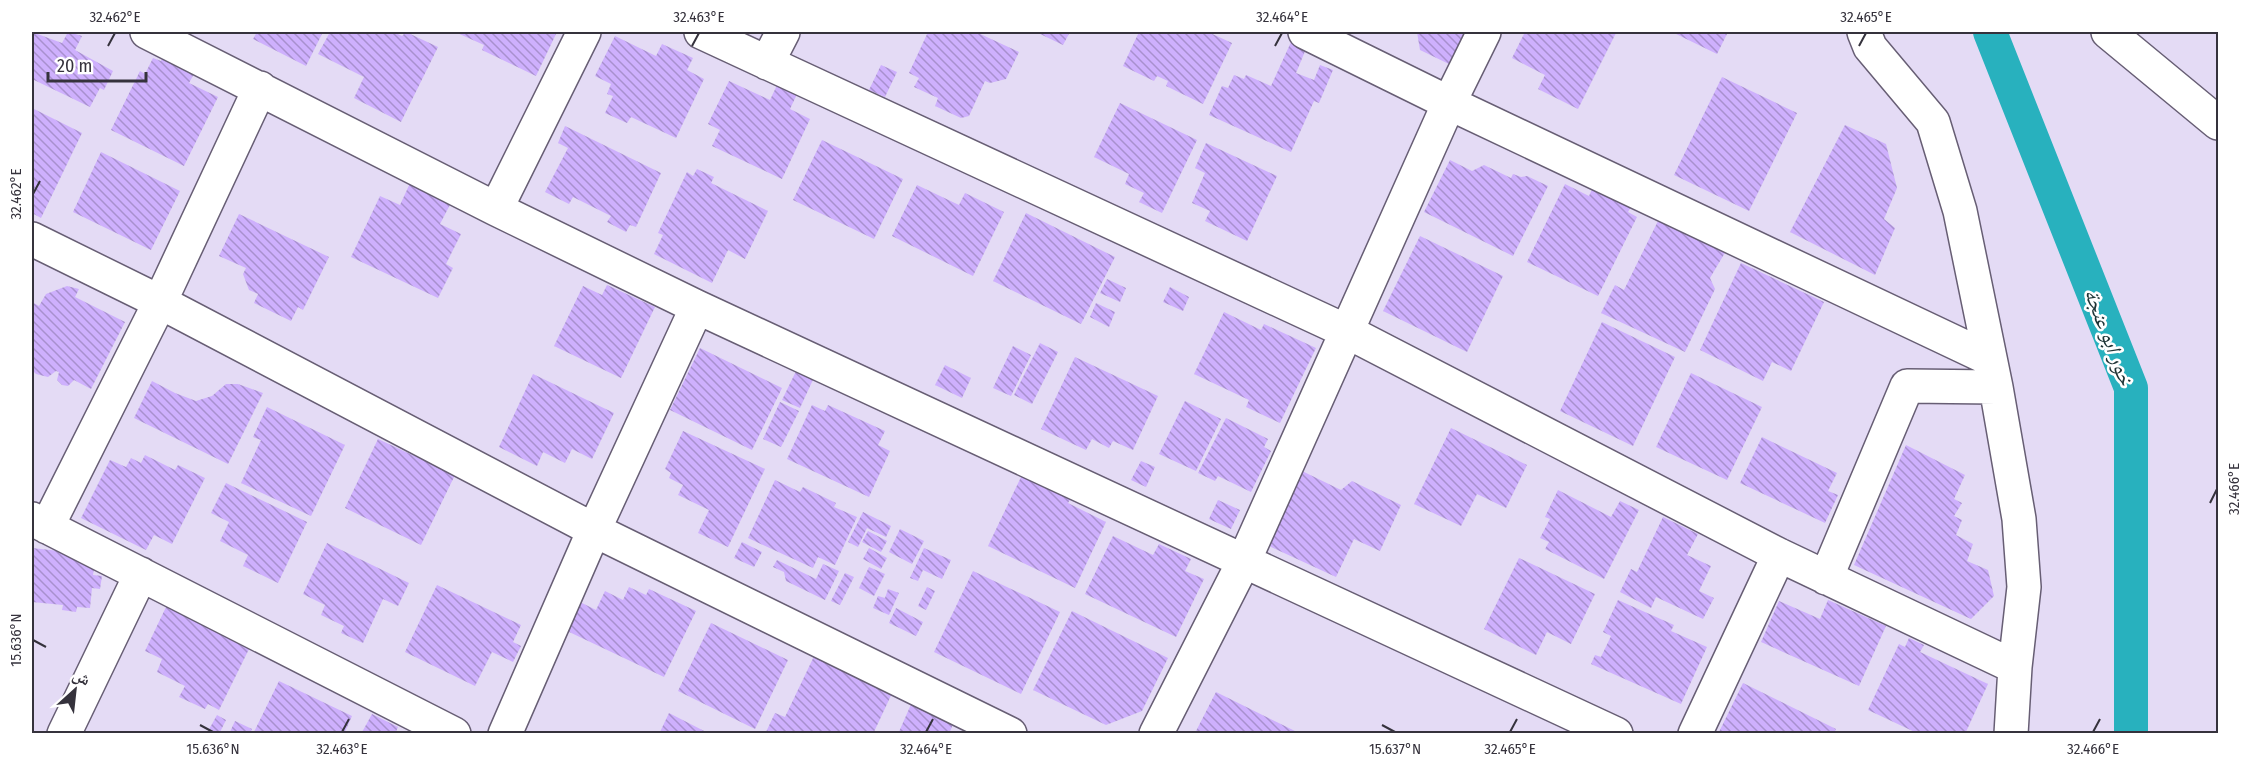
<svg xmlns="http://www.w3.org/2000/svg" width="2250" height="765" font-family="'Fira Sans Condensed','Noto Naskh Arabic',sans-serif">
  <defs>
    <pattern id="building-back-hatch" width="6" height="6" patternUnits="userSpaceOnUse" patternTransform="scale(1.5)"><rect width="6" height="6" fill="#ceb0fd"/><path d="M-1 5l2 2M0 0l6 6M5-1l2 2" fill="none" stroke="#a890ce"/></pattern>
  </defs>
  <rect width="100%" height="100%" fill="#e4dbf5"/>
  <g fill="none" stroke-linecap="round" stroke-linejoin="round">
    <path stroke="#28b1be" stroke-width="34" d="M1990 32 2131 388V734"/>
  </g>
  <path fill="url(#building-back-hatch)" d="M32 32 62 43 68 32 82 36 75 50 113 71 104 90 100 88 90 107 32 79Z
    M257 32H323L306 66 253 39Z
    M330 32H394L402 36 406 32 438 47 401 122 354 98 364 77 318 54Z
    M455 32H557L536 76 482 50 484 45Z
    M928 32H976L1019 52 1006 79 990 83 985 81 969 116 961 118 935 106 938 98 914 87 919 78 909 73Z
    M1036 32H1070L1063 45Z
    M1139 32H1208L1232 43 1203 104 1166 86 1168 81 1157 76 1154 81 1123 66Z
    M1417 32H1467L1451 65 1420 50Z
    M1525 32H1613L1616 33 1578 109 1538 89 1545 75 1512 58Z
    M1672 32H1728L1717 54Z
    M615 36 656 56 662 44 693 58 687 70 704 79 676 138 631 117 627 123 605 113 613 96 607 94 611 84 595 76Z
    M1291 42 1306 49 1296 73 1314 80 1320 65 1333 70 1319 103 1314 101 1291 152 1209 115 1222 86 1228 88 1234 75 1244 79 1246 75 1271 86Z
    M163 56 195 72 189 83 218 97 184 166 111 130 140 71 145 74 153 58 161 61Z
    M881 65 897 72 885 97 869 90Z
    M1722 77 1797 113 1749 211 1674 175Z
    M729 81 770 100 778 83 798 92 790 109 810 119 782 179 712 146 720 130 708 124Z
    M1120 103 1197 140 1162 213 1139 202 1144 193 1125 184 1129 174 1094 157Z
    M32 108 82 133 41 218 32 213Z
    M1845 125 1886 144 1897 188 1884 219 1895 228 1875 275 1790 232Z
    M565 126 661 173 636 227 630 225 626 232 607 222 611 216 573 197 569 204 545 192 568 148 558 143Z
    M822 140 903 179 874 239 793 200Z
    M1206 143 1277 176 1247 241 1205 221 1210 211 1192 203 1205 173 1195 168Z
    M101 152 180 191 151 250 73 212Z
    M1450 160 1472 171 1484 165 1511 178 1513 174 1521 177 1527 176 1548 186 1513 256 1424 212Z
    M697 169 714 177 711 183 768 211 745 259 728 250 712 283 654 254 663 235 658 233 687 172 693 176Z
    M411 181 452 201 440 224 461 234 446 264 453 268 438 298 351 257 380 196 400 205Z
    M1565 184 1589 196 1594 185 1633 203 1628 212 1637 217 1598 296 1527 262Z
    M917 185 959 205 965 193 1004 212 973 276 892 236Z
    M1026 213 1115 257 1081 324 993 281Z
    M239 214 329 257 303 310 298 307 291 321 254 303 258 294 249 290 243 274 246 268 219 256Z
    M1658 221 1726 251 1710 278 1715 289 1685 352 1601 313 1615 285 1624 290Z
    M1420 236 1503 276 1467 352 1383 311Z
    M1741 263 1824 302 1791 371 1772 362 1763 381 1700 350Z
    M1107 279 1126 288 1120 302 1100 293Z
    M607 285 655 307 621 378 554 346 583 286 602 295Z
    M67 286 79 289 75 297 125 322 91 389 74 380 68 386 62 385 57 380 59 372 56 371 48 377 36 374 32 370V302L39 306 46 294Z
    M1170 287 1189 297 1183 311 1163 302Z
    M1096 303 1115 312 1109 327 1090 317Z
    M1224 312 1261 330 1264 324 1316 348 1280 423 1246 407 1249 400 1194 374Z
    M1602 322 1675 357 1633 446 1560 411Z
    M1040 343 1058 352 1032 404 1014 395Z
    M1013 346 1031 355 1011 396 993 388Z
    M700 348 782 388 752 450 670 410Z
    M1075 357 1158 396 1133 450 1113 441 1109 448 1092 439 1086 450 1041 429Z
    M800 363 817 371 800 408 782 400Z
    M945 365 971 378 962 398 935 385Z
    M1691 373 1762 407 1727 480 1656 447Z
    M533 374 614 413 592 459 572 449 565 463 543 452 537 466 499 447Z
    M152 381 175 393 196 401 212 396 226 384H238L263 393 228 464 134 418Z
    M1185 401 1221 419 1196 471 1159 454Z
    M780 402 799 411 781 447 763 439Z
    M812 405 825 411 828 405 885 431 878 445 890 451 869 497 787 459Z
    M267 407 345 445 311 516 241 483 261 440 253 437Z
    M1226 418 1268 439 1264 447 1271 451 1251 492 1218 476 1215 481 1198 473Z
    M1451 428 1527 465 1506 508 1477 494 1461 526 1414 504Z
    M683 431 765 469 728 547 698 533 709 510 678 495 683 485 669 478 671 473 665 469Z
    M1762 437 1837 473 1828 491 1838 495 1825 523 1740 483Z
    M378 439 455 475 421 545 345 508Z
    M1906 445 1965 475 1954 499 1962 503 1954 516 1962 520 1956 535 1973 544 1967 561 1988 570 1994 596 1971 619 1854 565Z
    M145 455 175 470 178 465 205 478 172 544 154 535 146 550 81 518 110 460 126 467 131 458 141 463Z
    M1141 461 1155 467 1146 487 1131 480Z
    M1302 471 1341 490 1352 481 1401 505 1380 551 1354 539 1336 577 1267 545Z
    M1022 475 1071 498 1068 503 1106 522 1075 588 988 546Z
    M775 480 800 492 803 487 836 503 834 507 857 517 835 565 818 557 813 568 748 538Z
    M226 483 307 522 278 583 243 566 248 555 220 541 229 522 211 513Z
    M1558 490 1611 517 1620 501 1639 510 1604 579 1545 549 1549 542 1540 538 1550 519 1545 517Z
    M1218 500 1240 510 1231 529 1209 519Z
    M863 512 891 526 886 537 867 528 858 547 848 542Z
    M1663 517 1698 534 1687 555 1711 566 1699 591 1714 598 1703 619 1656 597 1651 608 1620 592 1631 569 1637 572Z
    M900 529 924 541 912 564 889 552Z
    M868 531 887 541 881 552 862 542Z
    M1113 536 1153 555 1159 544 1191 559 1185 571 1204 579 1176 637 1085 594Z
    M742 542 762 552 754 567 734 558Z
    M327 543 409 583 398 606 383 599 363 643 341 633 344 626 321 615 325 605 303 594Z
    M32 548 96 555 93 575 102 576 100 589 92 588 90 608 77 607 76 612 62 610 63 605 32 602Z
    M869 548 887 558 881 569 863 559Z
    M924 548 951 560 942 579 923 570 918 581 910 578Z
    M1519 558 1595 594 1571 644 1547 632 1536 655 1484 629Z
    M777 560 816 579 823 564 839 571 825 600 786 581 784 572 773 567Z
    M869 567 885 574 874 596 859 588Z
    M973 571 1060 612 1021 694 934 652Z
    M845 573 854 577 840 605 831 601Z
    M437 585 521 625 513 642 521 646 513 662 492 652 475 686 405 652Z
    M629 587 646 595 649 589 696 611 664 677 565 630 578 601 596 610 605 591 623 600Z
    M927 587 935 591 926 610 918 606Z
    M888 589 899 593 889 615 873 608 878 596 885 598Z
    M1618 600 1674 625 1671 631 1707 647 1681 704 1591 664 1595 655 1601 657 1611 636 1603 632Z
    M1828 600 1886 626 1859 686 1761 642 1779 601 1820 619Z
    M167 605 251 645 219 710 208 704 205 709 179 697 185 686 157 672 162 659 145 651Z
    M896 608 923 622 916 636 889 623Z
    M1072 611 1168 658 1142 711 1106 725 1033 690Z
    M711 623 788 660 755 729 678 691Z
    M1909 638 1924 645 1920 652 1988 684 1965 734H1919L1868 710 1899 644 1905 647Z
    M817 650 895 687 873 734 766 732 775 713 785 717Z
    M279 681 352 716 344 734H253Z
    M1743 683 1836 729 1834 734H1718Z
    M1216 692 1295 731 1294 734 1195 733Z
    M916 693 958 712 949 734H898Z
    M669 713 710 734H659Z
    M372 714 398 727 395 734H361Z
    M217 715 226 720 219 734H209L207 733Z
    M235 721 252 729 250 734H229Z"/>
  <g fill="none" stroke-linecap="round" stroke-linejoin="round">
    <g stroke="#675e74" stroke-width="36">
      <path id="street" d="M147 32 496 209 697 307 1616 734
        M701 32 1346 331 1779 555 2015 667
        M1305 32 1449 103 1990 359
        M2108 32 2218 123
        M767 63 783 32
        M496 209 584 32
        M32 239 160 302 594 530 1010 734
        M1996 387 2019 519 2024 587 2015 667 2011 734
        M32 519 454 734
        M47 527 160 302 260 88
        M1826 578 1907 386 1996 387 1960 211 1933 122 1870 47 1864 32
        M64 734 141 574
        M505 734 594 530 697 307
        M1156 734 1244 561 1449 103 1484 32
        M1695 734 1779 555"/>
    </g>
    <use href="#street" stroke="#fff" stroke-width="33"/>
  </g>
  <path fill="none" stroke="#35323c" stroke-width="2" d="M108 46 115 33M692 46 699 33M1275 46 1282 33M1859 46 1866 33M33 194 40 181M2210 503 2217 489M33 640 46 647M200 725 213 732M1382 725 1395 732M342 732 349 719M926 732 933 719M1510 732 1517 719M2093 732 2100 719"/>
  <g text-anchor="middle" stroke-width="5" stroke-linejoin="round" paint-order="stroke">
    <g font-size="21" font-style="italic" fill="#1d3335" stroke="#fff">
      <text transform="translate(2109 337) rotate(69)" y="7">خور ابو عنجة</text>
    </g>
  </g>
  <rect width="2250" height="765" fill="none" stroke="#ffffff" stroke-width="66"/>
  <g transform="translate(75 690) rotate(27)" stroke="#ffffff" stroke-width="4.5" paint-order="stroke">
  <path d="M0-4.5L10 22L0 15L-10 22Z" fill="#35323c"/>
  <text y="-9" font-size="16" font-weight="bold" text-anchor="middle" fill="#35323c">ش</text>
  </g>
  <path d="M48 72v9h98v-9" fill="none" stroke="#35323c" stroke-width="3"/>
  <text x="57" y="72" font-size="18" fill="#35323c" stroke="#ffffff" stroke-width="4.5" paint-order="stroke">20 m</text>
  <rect x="33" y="33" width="2184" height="699" fill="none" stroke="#35323c" stroke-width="2"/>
  <g font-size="15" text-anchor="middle" fill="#35323c">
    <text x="115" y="22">32.462°E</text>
    <text x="699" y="22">32.463°E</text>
    <text x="1282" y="22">32.464°E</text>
    <text x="1866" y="22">32.465°E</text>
    <text transform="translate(16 194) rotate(-90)" y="5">32.462°E</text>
    <text transform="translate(2234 489) rotate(-90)" y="5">32.466°E</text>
    <text transform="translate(16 640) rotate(-90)" y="5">15.636°N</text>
    <text x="213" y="754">15.636°N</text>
    <text x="342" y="754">32.463°E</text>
    <text x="926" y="754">32.464°E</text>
    <text x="1395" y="754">15.637°N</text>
    <text x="1510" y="754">32.465°E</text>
    <text x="2093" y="754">32.466°E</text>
  </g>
</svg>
